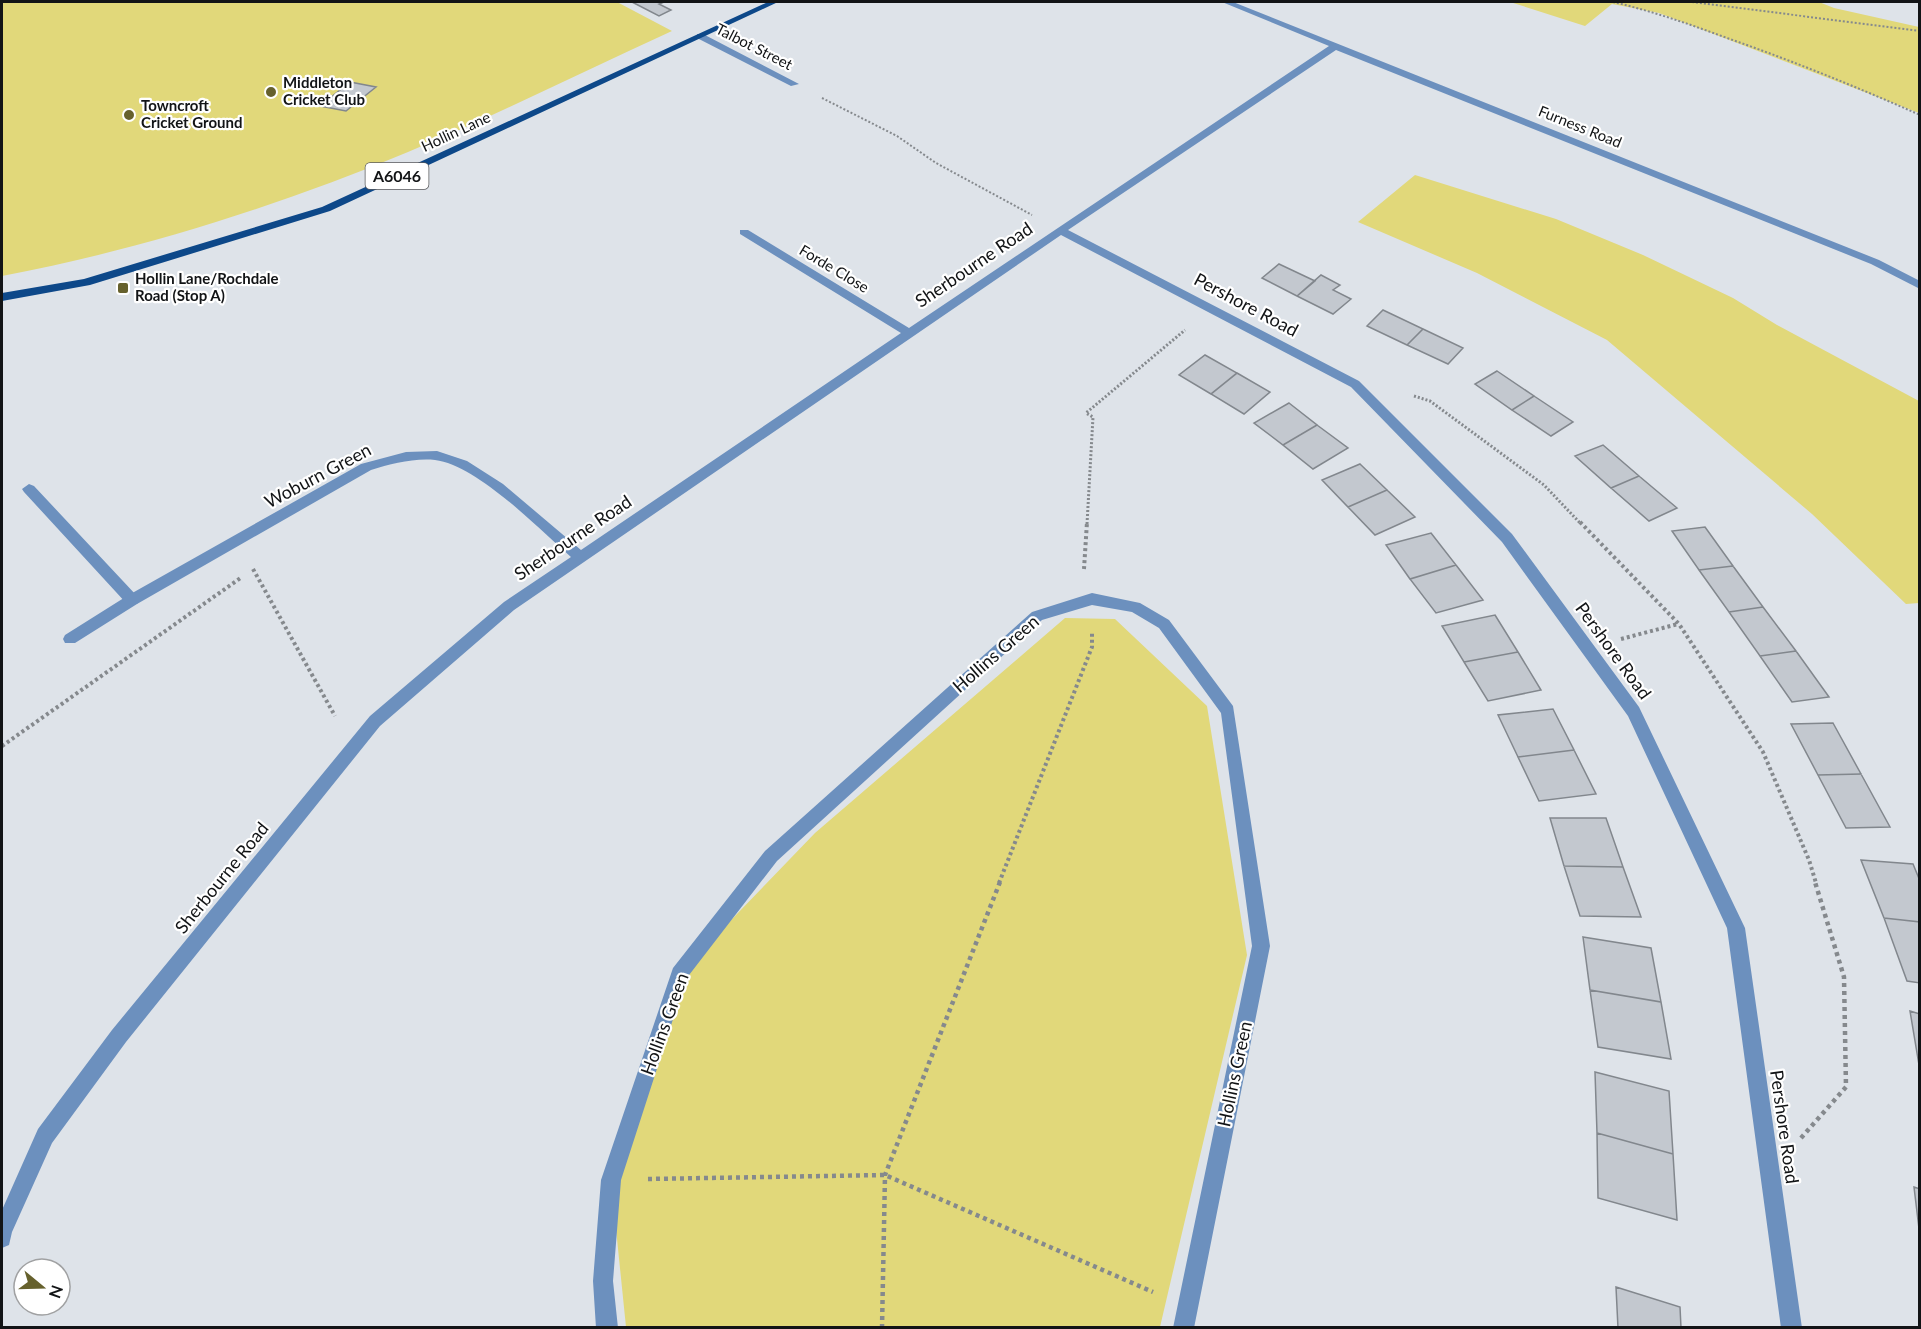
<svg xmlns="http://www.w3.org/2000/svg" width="1921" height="1329" font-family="Lato,sans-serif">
  <rect width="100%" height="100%" fill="#dee3e9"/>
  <path fill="#e1d87a" d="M2 2H617L672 31C584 71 497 115 408 152 278 206 140 250 2 276Z
    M1510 2H1819L1834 8 1919 27V113L1659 13 1612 4 1585 26Z
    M1415 175 1556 219 1643 255 1733 298 1777 325 1919 401V603L1906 604 1812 514 1607 340 1477 273 1358 222Z
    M1065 618 1115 619 1207 706 1247 955 1160 1327H626L611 1180 679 974 815 833Z"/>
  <path fill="#c3c8cf" stroke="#82878d" stroke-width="1.5" d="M632 2H664L659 4 671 10 659 16Z
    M350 82 376 87 346 111 320 106Z
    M1279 264 1315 281 1297 296 1262 278Z
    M1321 275 1340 285 1333 290 1351 299 1333 314 1297 296Z
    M1383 310 1423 329 1407 345 1367 326Z
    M1423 329 1463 348 1448 364 1407 345Z
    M1205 355 1237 373 1211 394 1179 375Z
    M1497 371 1534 396 1512 410 1475 384Z
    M1237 373 1270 392 1244 414 1211 394Z
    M1534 396 1573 422 1551 436 1512 410Z
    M1289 403 1317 425 1283 445 1254 423Z
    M1317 425 1348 448 1313 469 1283 445Z
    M1603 445 1639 476 1611 488 1575 456Z
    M1360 464 1387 490 1348 507 1322 480Z
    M1639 476 1677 508 1649 521 1611 488Z
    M1387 490 1415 517 1375 535 1348 507Z
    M1705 527 1733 566 1699 570 1672 531Z
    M1431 533 1456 565 1410 579 1386 545Z
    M1456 565 1483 600 1436 613 1410 579Z
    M1733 566 1763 607 1729 612 1699 570Z
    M1763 607 1796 651 1760 656 1729 612Z
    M1495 615 1518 652 1464 662 1442 626Z
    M1796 651 1829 697 1792 702 1760 656Z
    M1518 652 1541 690 1488 701 1464 662Z
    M1553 709 1574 750 1518 757 1498 715Z
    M1833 723 1861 774 1818 775 1791 724Z
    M1574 750 1596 794 1539 801 1518 757Z
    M1861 774 1890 827 1846 828 1818 775Z
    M1550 818H1606L1623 867 1564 866Z
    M1861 860 1913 864 1920 881V922L1884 918Z
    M1564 866 1623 867 1641 917 1580 916Z
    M1884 918 1920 922V983L1907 981Z
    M1583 937 1651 948 1661 1002 1590 990Z
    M1590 990 1661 1002 1671 1059 1598 1047Z
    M1910 1011 1920 1014V1071Z
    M1595 1072 1669 1091 1673 1154 1597 1133Z
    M1597 1133 1673 1154 1677 1220 1598 1198Z
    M1914 1187 1920 1189V1237Z
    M1616 1287 1680 1307 1681 1328H1618Z"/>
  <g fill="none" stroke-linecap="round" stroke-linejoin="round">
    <path stroke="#85898d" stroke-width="2" stroke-dasharray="2 2" stroke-linecap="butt" d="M1613 2C1652 11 1689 24 1727 38 1793 61 1857 87 1920 115
      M1692 2 1920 31
      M822 98 897 136 936 163 1032 215"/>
    <path stroke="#85898d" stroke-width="3" stroke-dasharray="2 2" stroke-linecap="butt" d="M1414 396 1430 401 1544 485 1581 524
      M1087 524 1093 417 1086 413 1185 330"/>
    <path stroke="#85898d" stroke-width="4" stroke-dasharray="3 3" stroke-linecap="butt" d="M1580 522 1679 624 1763 752 1809 860 1816 883
      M253 569 335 716
      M1084 569 1087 522
      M1621 639 1678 624
      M2 746 242 577
      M999 883 1092 647V632"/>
    <path stroke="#85898d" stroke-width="4.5" stroke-dasharray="4 4" stroke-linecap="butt" d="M1801 1138 1846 1087 1844 977 1815 882
      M648 1179 885 1175 1153 1292
      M882 1328 885 1175 1000 882"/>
    <path fill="#6c90be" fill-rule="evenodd" d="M697 34H703L799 84 791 86 697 38Z
      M29 484 34 486 137 596 139 600 137 604H127L24 492 22 489Z"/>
    <path fill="#6c90be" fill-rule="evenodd" d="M1222 2H1233L1879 260 1920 281V289L1871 264 1336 50 1068 230 1359 381 1512 534 1639 707 1745 928 1802 1328H1781L1727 928 1628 716 1502 542 1351 387 1061 235 514 610 380 726 126 1042 52 1143 12 1232 9 1245 2 1248V1210L38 1129 112 1030 370 716 504 602 571 557C538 528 477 465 435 460 413 458 391 464 371 470L137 604 75 643H65L63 639 65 635 127 596 361 464 406 452 437 451 467 461 503 484 581 550 901 333 740 234V230H748L909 328 1329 46Z
      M1092 593 1140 603 1169 620 1233 706 1270 946 1194 1328H1173L1252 946 1221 713 1159 628 1132 612 1092 605 1042 620 777 861 686 979 621 1180 613 1281 618 1328H596L593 1281 601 1180 673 968 765 851 1032 612Z"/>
    <path fill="#0d4889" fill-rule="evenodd" d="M768 2H778L330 211 90 285 2 301V293L84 279 322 207Z"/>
  </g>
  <g fill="#66612d" stroke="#fff" stroke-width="2">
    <circle cx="271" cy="92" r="6"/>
    <circle cx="129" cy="115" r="6"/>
    <rect x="117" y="282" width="12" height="12" rx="3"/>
  </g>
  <g text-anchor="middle" stroke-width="4.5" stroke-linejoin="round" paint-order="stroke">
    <g font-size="15" fill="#121416" stroke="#fff">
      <text transform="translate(754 47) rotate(27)" y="5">Talbot Street</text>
      <text transform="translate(1580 127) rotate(22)" y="5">Furness Road</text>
      <text transform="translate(456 132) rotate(-25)" y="5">Hollin Lane</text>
      <text transform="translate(834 269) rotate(31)" y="5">Forde Close</text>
    </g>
    <g font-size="15" font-weight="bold" fill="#121416" stroke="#fff" text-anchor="start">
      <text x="283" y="88">Middleton<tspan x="283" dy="17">Cricket Club</tspan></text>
      <text x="141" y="111">Towncroft<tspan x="141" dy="17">Cricket Ground</tspan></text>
      <text x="135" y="284">Hollin Lane/Rochdale<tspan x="135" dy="17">Road (Stop A)</tspan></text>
    </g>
    <rect fill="#fff" stroke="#595a5c" stroke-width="1.5" x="365.5" y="163" width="63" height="26" rx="4.5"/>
    <g font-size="16" font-weight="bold" fill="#121416">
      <text x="397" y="182">A6046</text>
    </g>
    <g font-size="18" fill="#121416" stroke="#fff">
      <text transform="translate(974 265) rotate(-34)" y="6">Sherbourne Road</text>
      <text transform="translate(1246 305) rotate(28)" y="6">Pershore Road</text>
      <text transform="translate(318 476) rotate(-28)" y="6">Woburn Green</text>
      <text transform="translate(573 538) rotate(-34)" y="6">Sherbourne Road</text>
      <text transform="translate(1613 651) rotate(54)" y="6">Pershore Road</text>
      <text transform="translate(996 654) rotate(-41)" y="6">Hollins Green</text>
      <text transform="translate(222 878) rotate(-51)" y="6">Sherbourne Road</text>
      <text transform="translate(665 1024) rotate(-70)" y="6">Hollins Green</text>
      <text transform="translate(1235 1074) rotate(-78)" y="6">Hollins Green</text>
      <text transform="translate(1784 1127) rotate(82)" y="6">Pershore Road</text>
    </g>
  </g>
  <rect width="1921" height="1329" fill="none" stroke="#121416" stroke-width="6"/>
  <g transform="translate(42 1287) rotate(109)"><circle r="28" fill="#ffffff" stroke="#a0a1a2" stroke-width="1.5"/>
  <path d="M0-4.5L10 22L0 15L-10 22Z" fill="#66612d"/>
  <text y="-9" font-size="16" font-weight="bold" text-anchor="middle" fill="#121416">N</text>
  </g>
</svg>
